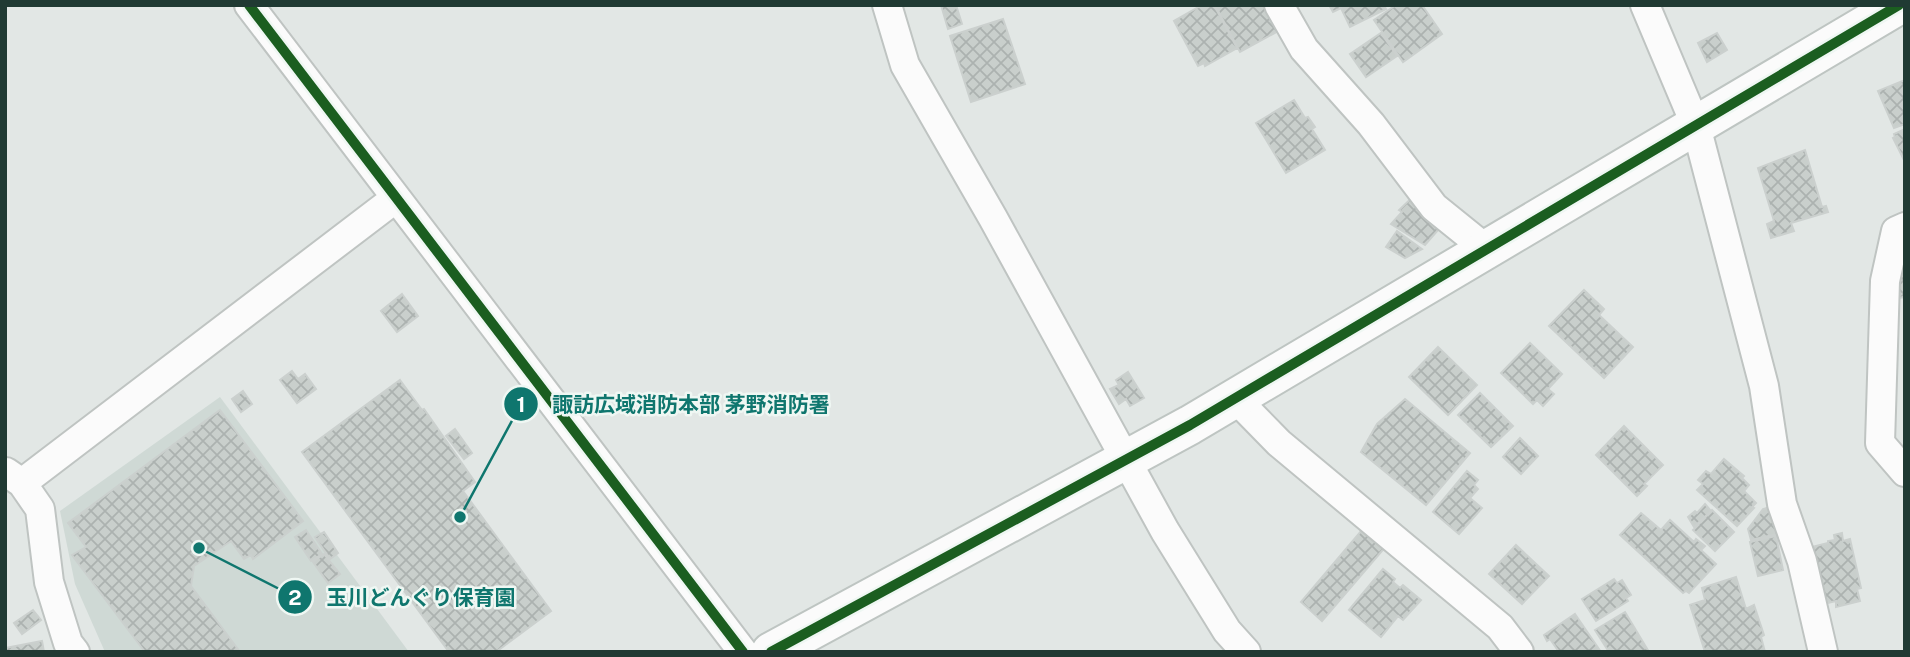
<svg xmlns="http://www.w3.org/2000/svg" width="1910" height="657" font-family="'Public Sans','Noto Sans JP',sans-serif">
  <defs>
    <pattern id="building-cross-hatch" width="8" height="8" patternUnits="userSpaceOnUse" patternTransform="scale(1.75)"><rect width="8" height="8" fill="#c9cfcc"/><path d="M0 0l8 8M0 8l8-8" fill="none" stroke="#acb2b0"/></pattern>
  </defs>
  <rect width="100%" height="100%" fill="#e2e7e5"/>
  <path fill="#cfd9d5" d="M220 397 409 652H105L75 584 60 511Z"/>
  <path fill="url(#building-cross-hatch)" stroke="#cbd0ce" stroke-width="2" d="M941 5H956L962 24 948 29Z
    M1202 5H1214L1237 48 1205 66 1204 63 1198 66 1174 21Z
    M1215 5H1266L1280 30 1240 52Z
    M1329 5H1384L1386 9 1350 27 1341 8 1333 12Z
    M1396 5H1422L1442 34 1403 62 1374 20Z
    M1003 19 1025 84 971 102 950 36Z
    M1381 33 1397 56 1366 77 1350 54Z
    M1717 33 1727 50 1707 62 1698 43Z
    M1905 80V124L1894 128 1878 91Z
    M1294 100 1305 118 1308 117 1315 127 1312 129 1325 150 1286 173 1256 123Z
    M1905 129V162L1893 138 1895 137 1894 134Z
    M1805 150 1822 207 1826 206 1828 212 1791 223 1794 231 1771 238 1767 224 1774 221 1758 168Z
    M1422 188 1452 214 1425 245 1391 224 1402 212 1399 210Z
    M1397 231 1422 249 1405 258 1386 247Z
    M1896 272H1905V297L1897 298Z
    M1584 290 1604 309 1599 315 1633 347 1604 378 1549 326Z
    M402 294 418 316 397 332 381 311Z
    M1530 343 1562 374 1548 389 1554 394 1543 406 1537 400 1533 404 1501 373Z
    M1438 347 1477 385 1448 415 1409 377Z
    M292 371 298 379 305 374 316 389 297 403 280 380Z
    M1128 372 1144 398 1130 406 1126 399 1119 404 1110 389 1119 385 1116 380Z
    M400 380 422 410 424 409 475 482 463 491 551 611 496 652H449L302 452Z
    M243 391 252 404 241 412 232 399Z
    M1480 393 1513 426 1491 447 1458 415Z
    M1405 399 1470 453 1426 505 1361 452 1377 424Z
    M220 410 303 521 253 559 251 555 244 559 231 541 194 566 191 586 240 652H145L72 555 86 547 68 523Z
    M1624 426 1663 465 1644 484 1647 486 1637 496 1596 455Z
    M455 429 472 453 464 459 446 436Z
    M1520 438 1538 456 1521 474 1503 457Z
    M1724 459 1744 476 1742 478 1749 485 1744 491 1756 503 1752 507 1754 508 1737 526 1697 490 1703 484 1698 480 1706 471 1711 474Z
    M1467 471 1478 480 1474 485 1478 489 1470 498 1482 508 1459 534 1433 512Z
    M1705 504 1711 511 1694 527 1688 517 1695 511 1697 513Z
    M1770 507 1777 534 1751 540 1748 529 1763 509Z
    M1712 510 1734 532 1715 551 1693 530Z
    M1641 513 1661 530 1670 520 1694 542 1696 539 1705 546 1701 550 1716 564 1689 593 1686 591 1683 593 1620 535Z
    M1373 517 1393 538 1322 621 1301 602Z
    M306 530 322 554 311 561 295 537Z
    M324 532 338 553 330 559 315 537Z
    M1842 533 1843 541 1850 539 1861 588 1857 589 1860 601 1836 607V601L1819 605 1808 548 1828 543V541L1835 540 1834 535Z
    M1776 536 1783 570 1758 576 1750 542Z
    M1516 545 1549 576 1522 604 1489 574Z
    M324 554 340 574 328 583 313 562Z
    M1383 569 1395 579 1393 582 1400 588 1403 585 1421 600 1403 620 1398 616 1381 637 1349 610Z
    M1736 577 1746 609 1754 605 1764 635 1761 637 1765 652H1705L1690 605 1705 600 1702 588Z
    M1614 579 1617 583 1622 580 1631 595 1626 598 1628 601 1596 621 1582 599Z
    M33 610 41 620 22 634 14 623Z
    M1625 612 1649 652H1609L1595 630Z
    M1575 614 1601 652H1559L1550 639 1547 641 1544 635Z
    M42 641 44 652H5V648Z"/>
  <g fill="none" stroke-linecap="round" stroke-linejoin="round">
    <g stroke="#bfc4c2" stroke-width="32">
      <path id="street" d="M249 5 743 652
        M887 5 905 65 993 218 1165 531 1227 631 1246 652
        M1279 5 1304 49 1371 124 1434 207 1486 249
        M1645 5 1696 126 1764 386 1782 504 1802 561 1823 652
        M1905 227 1896 231 1885 281 1880 443 1905 472
        M1235 398 1279 443 1500 627 1519 652
        M6 472 22 483 40 509 49 582 68 643 75 652
        M22 483 396 198"/>
    </g>
    <g stroke="#bec5c2" stroke-width="42">
      <path id="secondary" d="M771 652 1190 425 1899 5"/>
    </g>
    <use href="#street" stroke="#fbfbfb" stroke-width="28"/>
    <use href="#secondary" stroke="#fbfbfb" stroke-width="38"/>
    <g stroke="#eff7f3" stroke-width="15">
      <path id="cycleway" d="M249 5 743 652
        M771 652 1190 425 1899 5"/>
    </g>
    <use href="#cycleway" stroke="#1b5e20" stroke-width="10"/>
  </g>
  <path fill="none" stroke="#0f766e" stroke-width="2.5" d="M460 517L521 404M199 548L295 597"/>
  <g fill="#0f766e" stroke="#eff7f3" stroke-width="2.5">
    <circle cx="460" cy="517" r="7"/>
    <circle cx="199" cy="548" r="7"/>
    <circle cx="521" cy="404" r="18"/>
    <circle cx="295" cy="597" r="18"/>
  </g>
  <g font-size="21" text-anchor="middle" font-weight="bold" fill="#fff">
    <text x="521" y="412">1</text>
    <text x="295" y="605">2</text>
  </g>
  <g font-size="21" text-anchor="middle" font-weight="bold" fill="#0f766e" stroke="#eff7f3" stroke-width="5" stroke-linejoin="round" paint-order="stroke">
    <text x="691" y="412">諏訪広域消防本部 茅野消防署</text>
    <text x="421" y="605">玉川どんぐり保育園</text>
  </g>
  <rect width="1910" height="657" fill="none" stroke="#203a33" stroke-width="14"/>
</svg>
